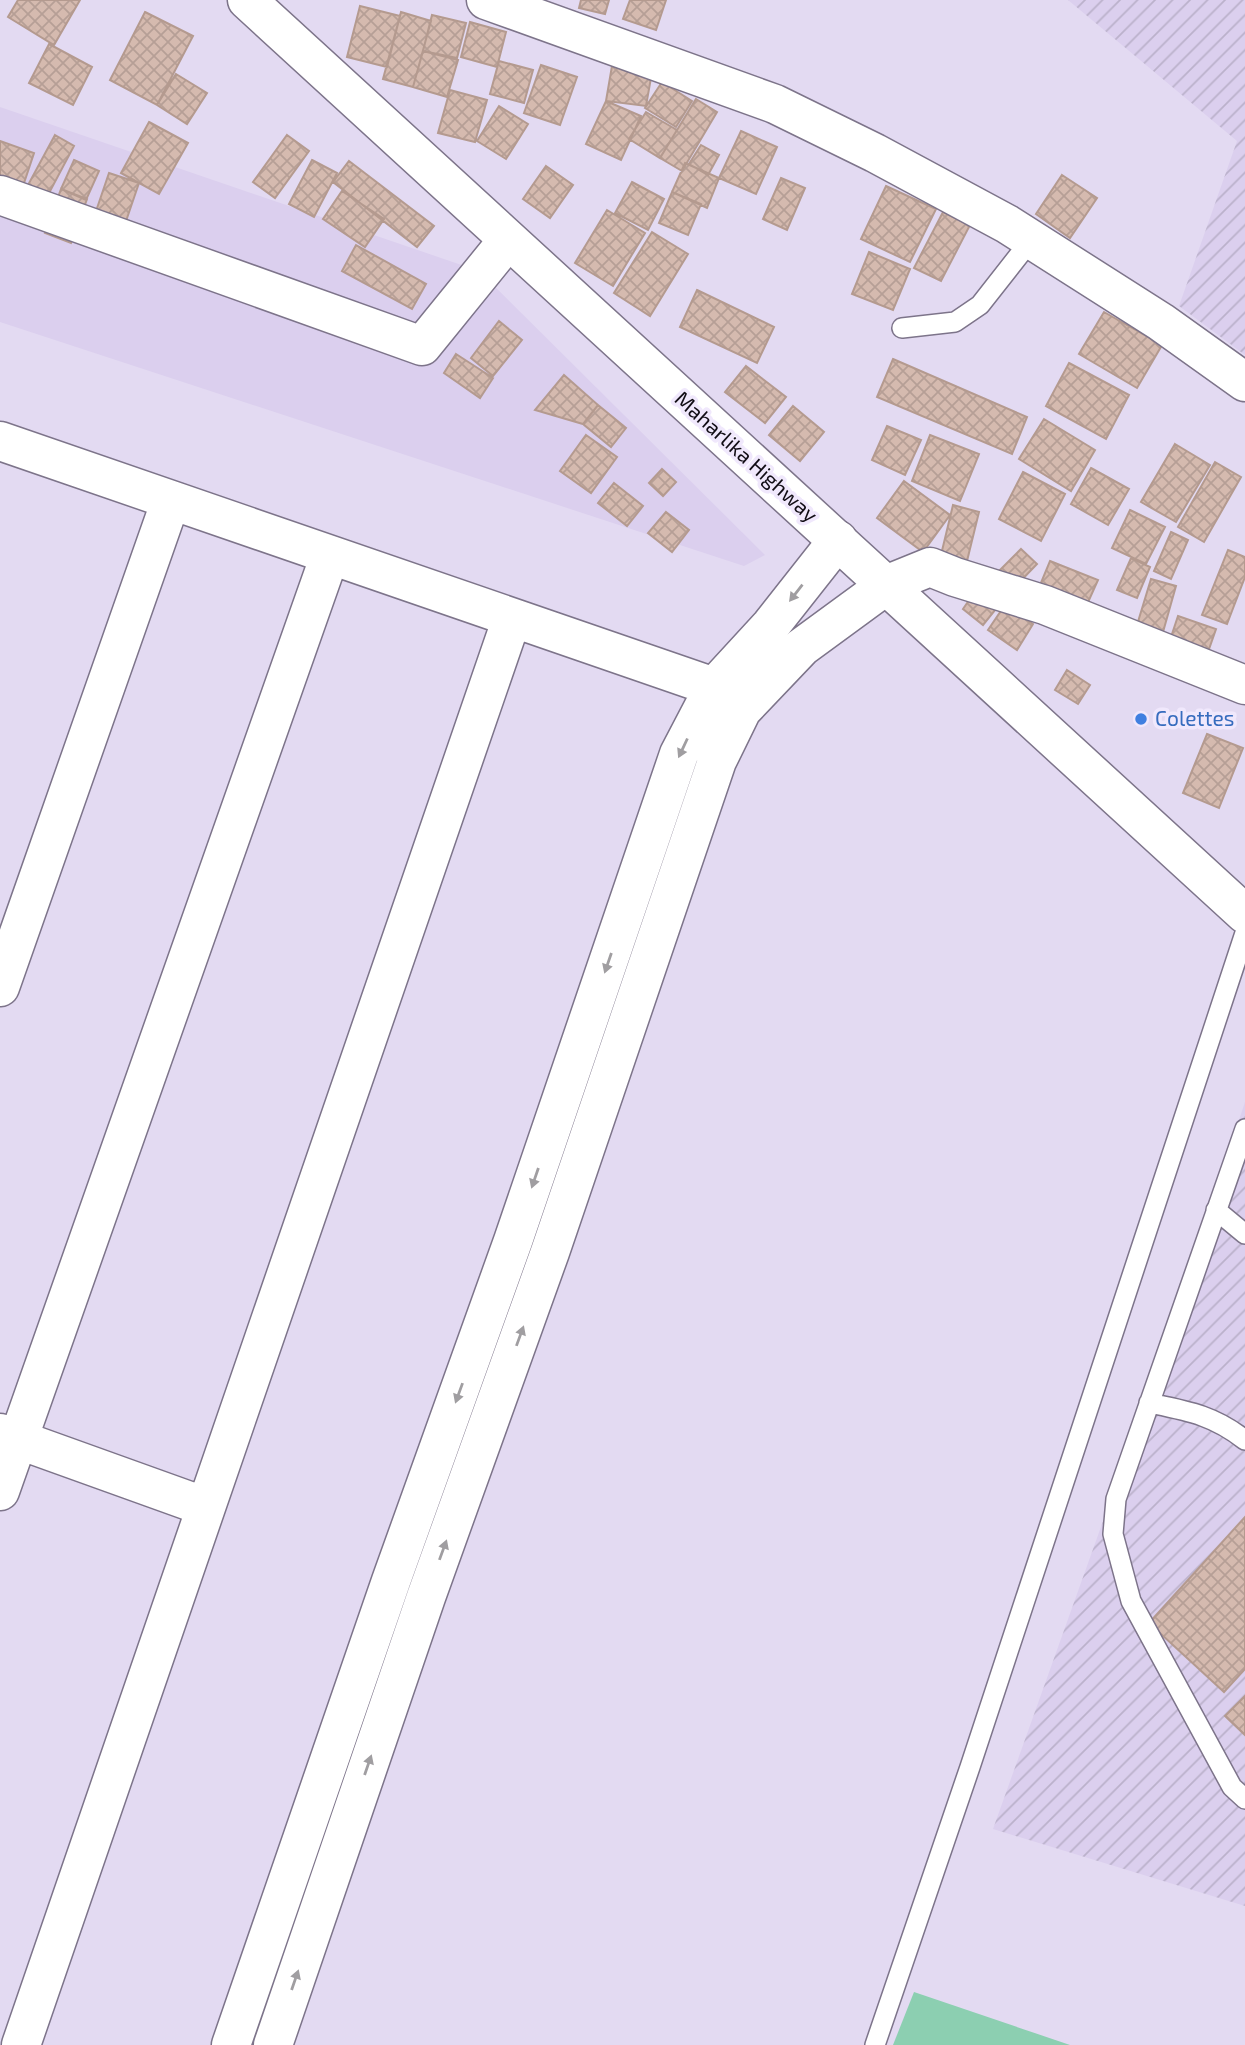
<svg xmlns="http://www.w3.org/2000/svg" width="1245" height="2045" font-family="'Exo 2',sans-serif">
  <defs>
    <pattern id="industrial-furrows" width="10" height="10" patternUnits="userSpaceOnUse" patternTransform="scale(1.75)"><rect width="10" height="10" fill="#dbcfee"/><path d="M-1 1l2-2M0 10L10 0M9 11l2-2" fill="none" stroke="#bbb1cb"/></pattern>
    <pattern id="building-cross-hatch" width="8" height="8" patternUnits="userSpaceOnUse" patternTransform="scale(1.75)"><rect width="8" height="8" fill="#d5baaf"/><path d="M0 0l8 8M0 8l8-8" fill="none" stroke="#b69f96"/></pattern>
  </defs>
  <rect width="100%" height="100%" fill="#e3daf2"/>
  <path fill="#dbcfee" d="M0 107 479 271 765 555 744 566 0 322Z"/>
  <path fill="url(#industrial-furrows)" d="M1068 0H1245V355L1179 306 1237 141Z
    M1245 1102V1906L993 1829 1137 1426Z"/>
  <path fill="#8ccfb1" d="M914 1992 1070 2045H893Z"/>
  <path fill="url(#building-cross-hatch)" stroke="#b49a8f" stroke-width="2" d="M18 0H80L54 45 8 17Z
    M581 0H609L605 14 579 8Z
    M630 0H666L656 30 623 19Z
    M360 6 400 16 387 67 347 57Z
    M145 12 193 36 157 105 110 80Z
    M401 12 431 21 413 87 383 79Z
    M432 15 466 23 457 58 423 51Z
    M470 22 506 32 497 67 461 57Z
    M49 44 92 67 73 105 29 83Z
    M423 51 458 60 447 97 413 87Z
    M499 61 533 70 524 103 490 94Z
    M541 65 577 77 560 125 524 113Z
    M612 66 652 72 646 106 606 101Z
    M176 74 207 93 187 124 157 105Z
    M662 82 692 101 676 127 645 108Z
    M450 90 487 100 475 142 438 133Z
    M696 99 717 112 682 171 660 158Z
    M606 101 641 116 621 160 586 144Z
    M499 106 528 124 506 159 477 141Z
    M646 112 677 130 660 158 629 139Z
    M149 122 188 143 159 194 121 173Z
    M741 131 777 147 756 194 719 178Z
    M55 135 74 146 48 195 28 185Z
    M287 135 309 151 275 198 253 182Z
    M0 141 34 153 15 210 0 205Z
    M701 145 719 155 708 175 689 164Z
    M74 160 99 171 86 200 61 189Z
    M312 160 337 173 314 217 289 204Z
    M349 161 434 226 417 247 333 182Z
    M685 163 719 178 707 208 672 192Z
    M546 166 573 185 550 218 523 199Z
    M109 173 139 183 124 227 94 217Z
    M1062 175 1097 198 1070 238 1036 214Z
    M781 178 805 188 787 230 763 219Z
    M632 182 664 199 648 230 615 213Z
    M886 186 936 209 910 262 861 239Z
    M61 189 87 199 71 243 45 233Z
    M342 191 384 219 365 247 323 219Z
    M672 192 701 204 688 235 659 223Z
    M607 210 645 233 613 286 575 263Z
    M943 212 970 225 941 281 914 268Z
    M652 232 688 254 650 316 614 293Z
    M356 245 426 284 412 309 342 271Z
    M869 252 910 269 893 310 852 294Z
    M697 290 774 327 757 363 680 327Z
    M1104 312 1162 345 1137 388 1079 354Z
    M499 321 522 340 493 376 471 358Z
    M456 354 493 378 480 398 444 373Z
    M893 359 1027 417 1012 454 877 397Z
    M1069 363 1129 395 1106 439 1046 406Z
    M746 366 786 397 765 423 725 392Z
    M564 375 598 405 583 424 535 410Z
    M598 405 626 428 611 447 583 424Z
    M793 406 824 432 800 461 769 435Z
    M1044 419 1095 450 1071 491 1019 459Z
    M887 426 921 440 905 475 872 460Z
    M586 435 617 457 591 493 560 471Z
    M930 435 979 454 960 501 912 481Z
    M1175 444 1210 465 1176 522 1141 502Z
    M1215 462 1241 477 1204 542 1178 527Z
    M1091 468 1129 489 1108 525 1071 504Z
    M662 469 676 482 663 496 649 483Z
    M1023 472 1065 494 1041 541 999 519Z
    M904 481 950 515 923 552 877 518Z
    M614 483 643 506 627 526 598 503Z
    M953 505 979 512 967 561 941 555Z
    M1130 510 1165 527 1146 564 1112 548Z
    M666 512 689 530 672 552 648 533Z
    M1171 532 1188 540 1171 579 1154 571Z
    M1021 549 1037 564 1010 592 994 576Z
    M1228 550 1245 557V577L1227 624 1202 615Z
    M1131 558 1150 567 1137 598 1117 590Z
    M1050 561 1098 580 1085 609 1038 590Z
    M1151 579 1176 586 1163 632 1137 625Z
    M974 593 1000 604 983 625 963 609Z
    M1005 605 1033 624 1017 650 988 630Z
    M1178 616 1216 629 1208 652 1170 640Z
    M1067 670 1090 685 1078 704 1055 690Z
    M1207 734 1243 748 1219 808 1183 793Z
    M1245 1517V1669L1224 1692 1149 1623Z
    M1245 1696V1735L1225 1716Z"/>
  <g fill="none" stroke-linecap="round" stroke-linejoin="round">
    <g stroke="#7d748a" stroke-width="22">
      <path id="service" d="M902 328 955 322 980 305 1031 240
        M1245 1129 1116 1499 1113 1534 1131 1601 1232 1787 1245 1799
        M1216 1210 1245 1234
        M1149 1403C1188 1411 1213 1415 1245 1440
        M875 2045 970 1767 1245 933"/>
    </g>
    <g stroke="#7d748a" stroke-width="41">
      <path id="minor" d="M486 0 775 104 875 153 1007 224 1161 322 1245 382
        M0 195 422 346 508 240
        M0 441 714 687 732 702
        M0 987 171 500
        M0 1433 206 1507
        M0 1491 330 555
        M21 2045 512 618
        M231 2045 391 1581 513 1241 679 754 714 687 771 625 838 540
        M273 2045 426 1597 550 1252 717 761 742 710 802 647 888 584 930 567 955 577 1045 605 1245 685"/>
    </g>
    <g stroke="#7d748a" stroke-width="41">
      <path id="trunk" d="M247 0C579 306 914 608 1245 914"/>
    </g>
    <use href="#service" stroke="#fff" stroke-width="19"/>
    <use href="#minor" stroke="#fff" stroke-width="38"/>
    <use href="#trunk" stroke="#fff" stroke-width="38"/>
  </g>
  <defs><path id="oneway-solid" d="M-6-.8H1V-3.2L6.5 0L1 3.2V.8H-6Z" transform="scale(1.75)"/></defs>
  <g fill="#a09ea1">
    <use href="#oneway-solid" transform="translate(796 593) rotate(128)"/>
    <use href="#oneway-solid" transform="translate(683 748) rotate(115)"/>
    <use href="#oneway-solid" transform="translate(608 963) rotate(109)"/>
    <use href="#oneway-solid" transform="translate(535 1178) rotate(109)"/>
    <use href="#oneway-solid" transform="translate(520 1336) rotate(-70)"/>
    <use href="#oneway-solid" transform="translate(459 1393) rotate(110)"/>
    <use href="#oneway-solid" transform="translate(443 1550) rotate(-70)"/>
    <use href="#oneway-solid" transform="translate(368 1765) rotate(-71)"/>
    <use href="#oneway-solid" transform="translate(295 1980) rotate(-71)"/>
  </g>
  <circle fill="#3f7fe0" stroke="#f0e8fc" stroke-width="2.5" cx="1141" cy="719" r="7"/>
  <g text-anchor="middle" stroke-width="7" stroke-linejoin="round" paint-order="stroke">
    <g font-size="21" fill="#110d15" stroke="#f0e8fc">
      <text transform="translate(746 457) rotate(42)" y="7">Maharlika Highway</text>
    </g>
    <g font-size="21" fill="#366cbe" stroke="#f0e8fc" text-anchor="start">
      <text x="1155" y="726">Colettes</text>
    </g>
  </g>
</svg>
